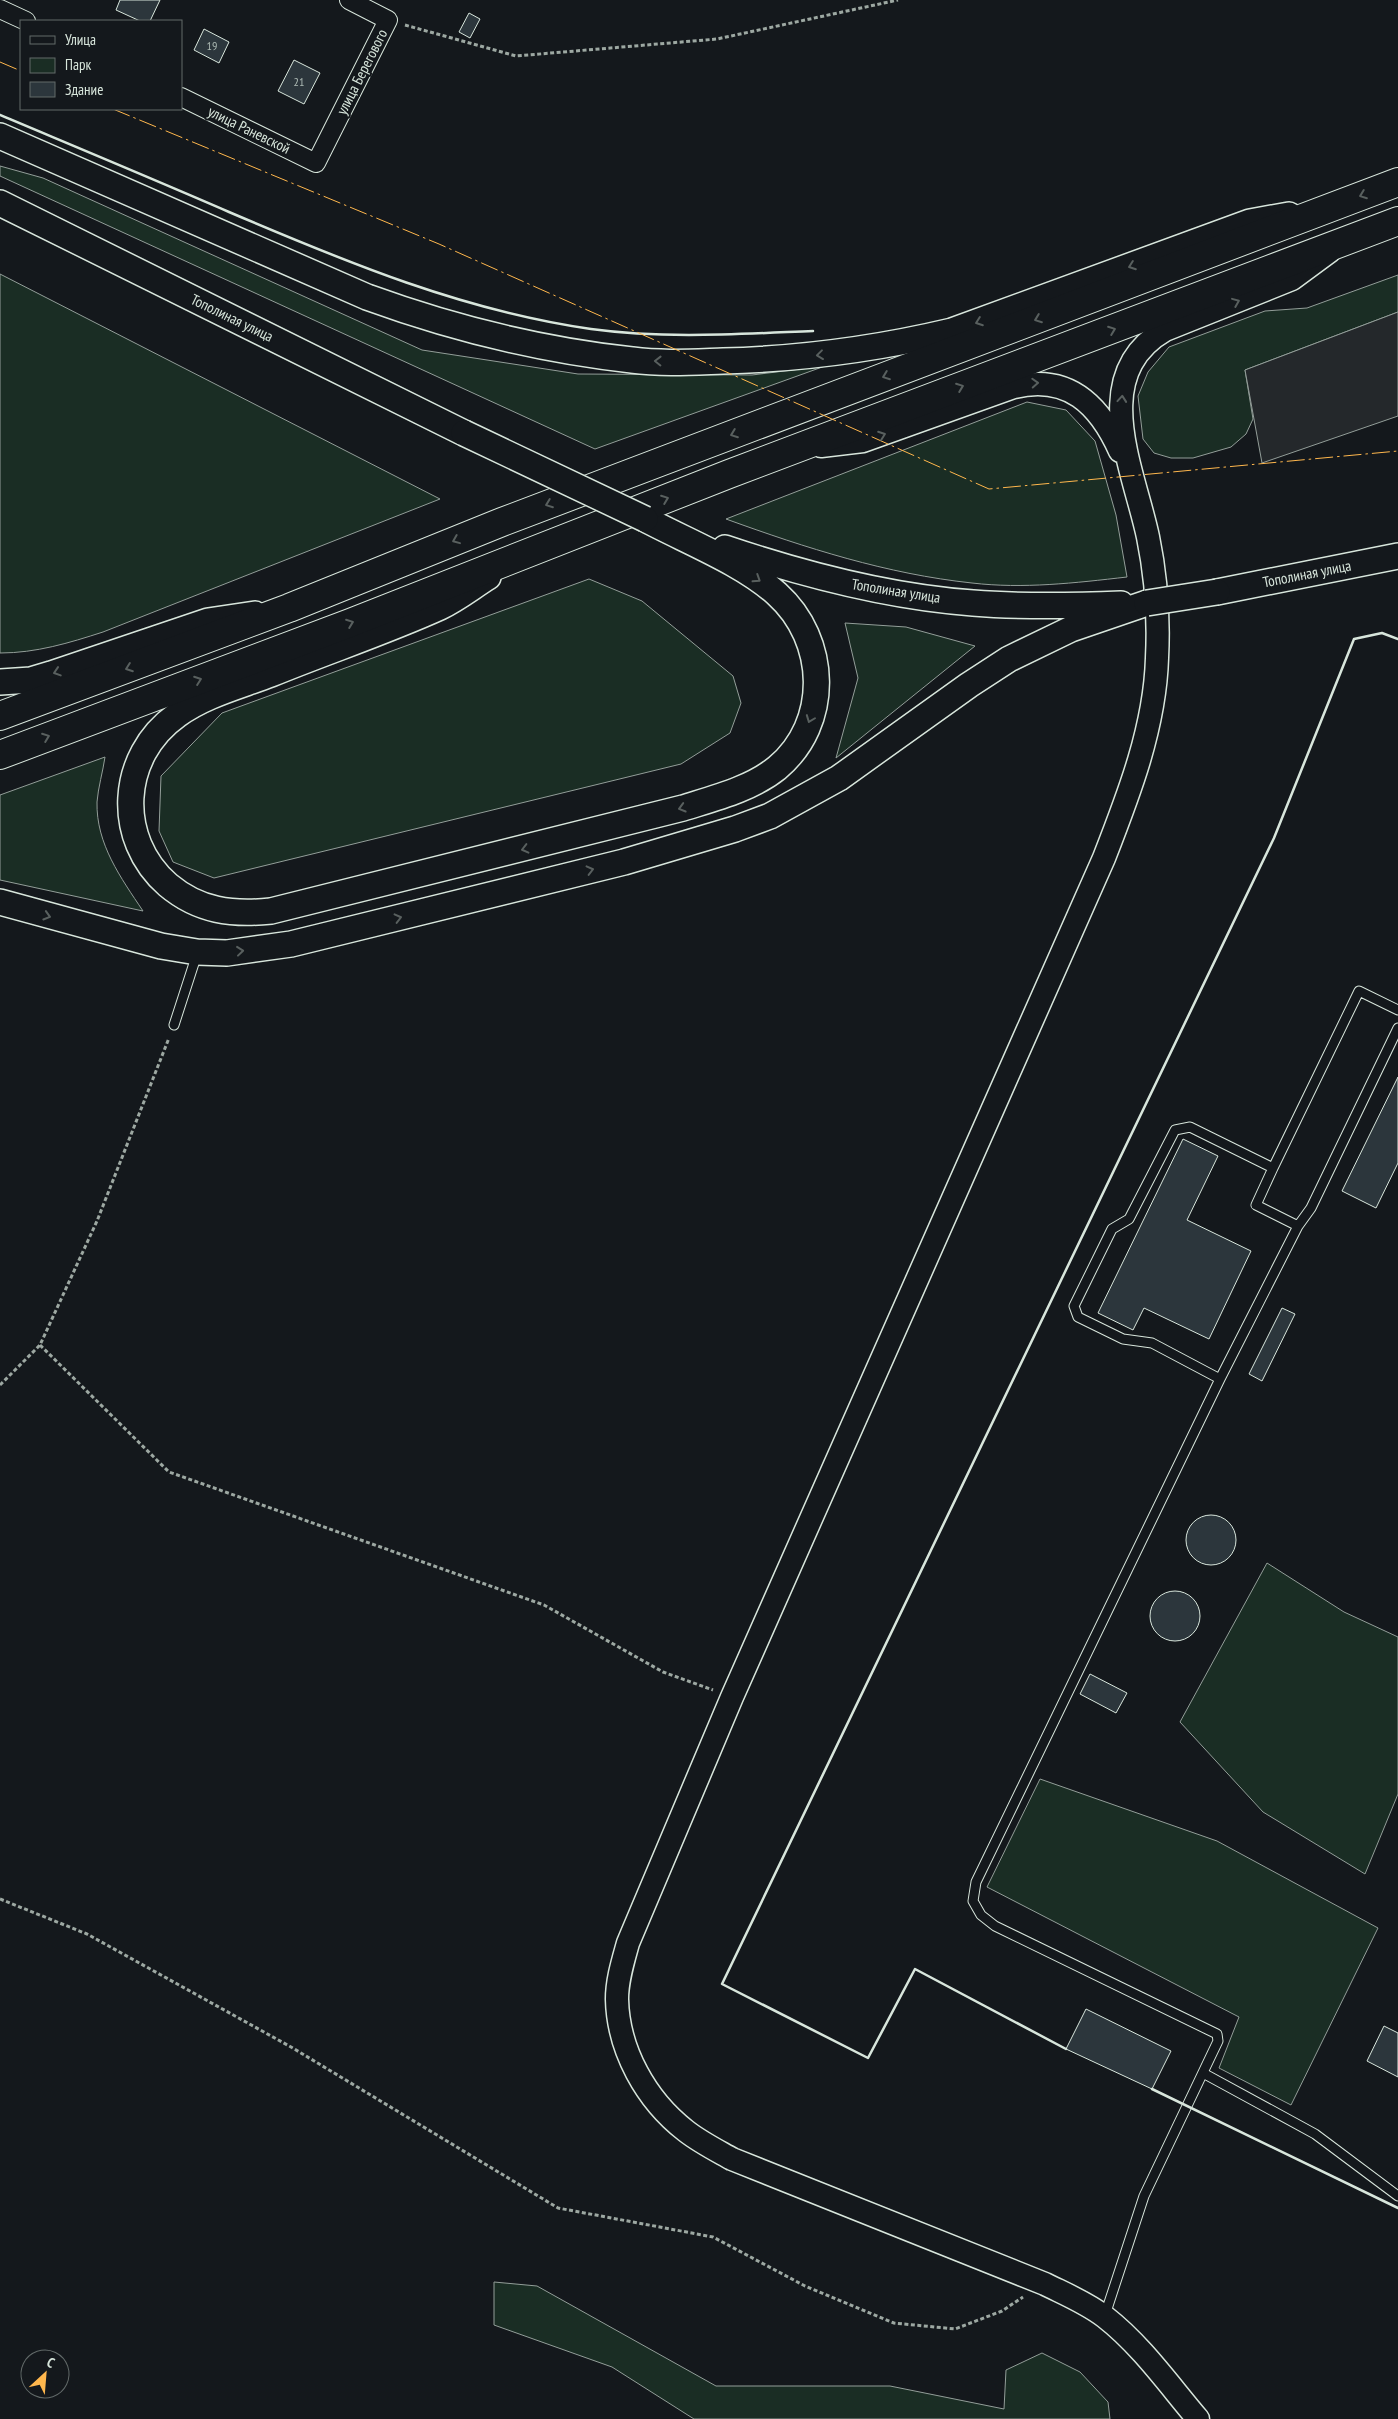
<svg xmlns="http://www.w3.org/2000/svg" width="1398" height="2419" font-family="'PT Sans Narrow',sans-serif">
  <rect width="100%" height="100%" fill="#14181c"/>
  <path fill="#1a2d24" stroke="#939e99" d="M0 166 43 178 422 350 578 374 752 375 825 366 595 449 0 176Z
    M0 274 440 499 103 632C69 643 36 653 0 653Z
    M1398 275V312L1245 370 1253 419 1246 434 1231 447 1193 458H1171L1154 453 1143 439 1138 396 1148 372 1169 347 1265 311 1307 308Z
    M1027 402 1066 410 1095 441 1116 515 1127 577C1075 583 1023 589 972 583 887 574 806 548 726 519Z
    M589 579 642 601 733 676 741 703 730 733 681 764 214 878 173 862 159 831 161 776 222 713Z
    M845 623 906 627 975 646 836 758 858 678Z
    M105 757C103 771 98 788 97 802 96 844 121 878 143 911L0 880V795Z
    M1267 1563 1344 1612 1398 1637V1794L1365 1874 1263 1812 1180 1722Z
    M1040 1779 1217 1841 1378 1928 1291 2105 1219 2068 1239 2017 987 1887Z
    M494 2282 537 2286 716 2386H890L1004 2409 1006 2370 1042 2353 1080 2372 1108 2402 1110 2419H694L612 2367 494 2325Z"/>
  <path fill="#24282b" stroke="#939e99" d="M1398 312V416L1262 463 1245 370Z"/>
  <path fill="#2c363c" stroke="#d8e6dc" d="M120 0H160L150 21H140L116 10Z
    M469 13 480 19 470 38 459 32Z
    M204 29 229 42 219 63 194 50Z
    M294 60 320 73 304 104 278 91Z
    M1398 1077V1163L1376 1208 1342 1191Z
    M1183 1139 1218 1156 1187 1220 1251 1251 1209 1339 1144 1308 1133 1330 1098 1313Z
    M1282 1308 1295 1314 1262 1381 1249 1374Z
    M1186 1540a25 25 0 1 1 50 0a25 25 0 1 1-50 0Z
    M1150 1616a25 25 0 1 1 50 0a25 25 0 1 1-50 0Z
    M1090 1674 1127 1693 1116 1713 1080 1694Z
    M1086 2009 1171 2051 1152 2089 1066 2049Z
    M1384 2026 1398 2033V2077L1367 2061Z"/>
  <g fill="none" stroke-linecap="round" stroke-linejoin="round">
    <g stroke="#d8e6dc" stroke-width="11">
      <path id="service" d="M174 1025 197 954
        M1273 1168 1359 991 1398 1010
        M1220 1379 1152 1343 1123 1339 1078 1317 1074 1306 1112 1229 1129 1219 1175 1130 1190 1127 1273 1168 1256 1205 1298 1226
        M1203 2073 1315 2134 1398 2196
        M1105 2315 1144 2196 1218 2041 1217 2034 995 1926 981 1915 973 1901 976 1882 1220 1379 1298 1226 1311 1208 1398 1028"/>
    </g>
    <g stroke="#d8e6dc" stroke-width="20">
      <path id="minor" d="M0 9 26 21
        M181 97 316 163 388 20 349 0"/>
    </g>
    <g stroke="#d8e6dc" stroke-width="25">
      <path id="tertiary" d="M821 446 863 441 1014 387C1068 374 1099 404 1120 451
        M1198 2419C1169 2385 1141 2345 1105 2317 1087 2303 1065 2294 1045 2284L732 2159C716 2150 700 2142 686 2131 646 2100 618 2050 617 1999 617 1980 623 1961 628 1943L732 1697 1104 858C1129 794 1155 727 1157 658 1159 618 1156 576 1148 537 1134 470 1087 375 1165 330L1292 279 1330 251"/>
    </g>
    <g stroke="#d8e6dc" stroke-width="28">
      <path id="secondary" d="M0 136 367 297C455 329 539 350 632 360 662 364 693 362 723 361 801 359 876 349 952 331L1250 222 1289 215
        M0 203 464 433
        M725 548C805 575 888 597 973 603 1022 607 1071 606 1121 604
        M488 577C472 587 457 599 440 607 385 632 327 651 271 674 240 686 204 695 177 715 119 756 115 839 168 885 199 911 232 915 271 911L683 808C715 798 751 789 777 768 831 723 828 640 777 594 743 563 686 541 645 519
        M1217 592 1398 556
        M0 682 31 680 51 674 208 621 255 614
        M0 902 161 946 197 952 227 953 291 944 624 862 735 829 770 816 839 778 969 685 1009 659 1071 629 1147 603"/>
    </g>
    <g stroke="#d8e6dc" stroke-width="30">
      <path id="trunk" d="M0 716 289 608 502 522 1398 182
        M0 755 350 623 729 474 1398 221"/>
    </g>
    <path stroke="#9da8a2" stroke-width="3" stroke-dasharray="4 2.5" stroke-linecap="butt" d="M405 25 516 56 717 39 898 0
      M40 1345 169 1472 544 1605 663 1672 713 1690
      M0 1385 40 1345 97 1221 169 1038
      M0 1899 87 1934 291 2047 558 2208 713 2237 805 2286 894 2323 955 2329 1002 2311 1023 2297"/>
    <use href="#service" stroke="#14181c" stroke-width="9"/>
    <use href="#minor" stroke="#14181c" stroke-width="18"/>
    <use href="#tertiary" stroke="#14181c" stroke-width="22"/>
    <use href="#secondary" stroke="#14181c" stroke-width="25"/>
    <use href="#trunk" stroke="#14181c" stroke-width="28"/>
    <g stroke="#d8e6dc" stroke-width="28" stroke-linecap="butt">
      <path id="secondary-bridge" d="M464 433 645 519
        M1147 603 1217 592"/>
    </g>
    <use href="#secondary-bridge" stroke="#14181c" stroke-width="25"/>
    <path stroke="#d8e6dc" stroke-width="2.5" d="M0 115C76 147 153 179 229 212 346 262 464 311 591 329 664 339 739 334 813 331
      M1066 2049 915 1969 868 2058 722 1984 1274 838 1354 639 1382 633 1398 639
      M1152 2089 1398 2208"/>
    <path stroke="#ffb74d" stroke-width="1" stroke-dasharray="18 4 2.5 4" stroke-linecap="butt" d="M0 62 21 71
      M113 109 439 244 989 489 1398 451"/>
  </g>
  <defs><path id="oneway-chevron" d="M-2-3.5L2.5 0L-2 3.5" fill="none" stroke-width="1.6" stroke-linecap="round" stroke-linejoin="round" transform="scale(1.25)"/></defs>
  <g stroke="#59605f">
    <use href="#oneway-chevron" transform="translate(1363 195) rotate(159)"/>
    <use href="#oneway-chevron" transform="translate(1132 266) rotate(160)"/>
    <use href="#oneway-chevron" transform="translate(1236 302) rotate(-22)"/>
    <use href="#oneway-chevron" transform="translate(1038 319) rotate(159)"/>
    <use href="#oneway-chevron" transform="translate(979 322) rotate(160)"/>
    <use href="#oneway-chevron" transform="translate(1112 330) rotate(-21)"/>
    <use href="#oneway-chevron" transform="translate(820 355) rotate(173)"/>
    <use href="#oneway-chevron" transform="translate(658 361) rotate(-179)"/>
    <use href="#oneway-chevron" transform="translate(886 376) rotate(159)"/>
    <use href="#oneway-chevron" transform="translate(1035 383) rotate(-3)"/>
    <use href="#oneway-chevron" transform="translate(960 387) rotate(-21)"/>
    <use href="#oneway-chevron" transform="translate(1122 399) rotate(-85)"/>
    <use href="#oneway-chevron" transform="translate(734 434) rotate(159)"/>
    <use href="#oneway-chevron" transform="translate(882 435) rotate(-20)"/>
    <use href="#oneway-chevron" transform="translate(665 499) rotate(-21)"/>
    <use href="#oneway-chevron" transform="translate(549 504) rotate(159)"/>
    <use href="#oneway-chevron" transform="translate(456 540) rotate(158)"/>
    <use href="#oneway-chevron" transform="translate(757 579) rotate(33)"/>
    <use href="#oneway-chevron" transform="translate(350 623) rotate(-21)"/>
    <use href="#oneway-chevron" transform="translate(129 668) rotate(160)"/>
    <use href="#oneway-chevron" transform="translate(57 672) rotate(162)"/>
    <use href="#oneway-chevron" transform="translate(198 680) rotate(-20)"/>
    <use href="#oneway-chevron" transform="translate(810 719) rotate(111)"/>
    <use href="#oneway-chevron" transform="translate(46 737) rotate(-21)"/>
    <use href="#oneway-chevron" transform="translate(682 808) rotate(164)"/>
    <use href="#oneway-chevron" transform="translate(525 849) rotate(166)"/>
    <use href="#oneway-chevron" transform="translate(590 870) rotate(-14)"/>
    <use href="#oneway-chevron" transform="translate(47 916) rotate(17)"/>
    <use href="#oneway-chevron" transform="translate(398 918) rotate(-14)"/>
    <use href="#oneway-chevron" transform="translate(240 951) rotate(-6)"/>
  </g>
  <g text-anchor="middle" stroke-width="4" stroke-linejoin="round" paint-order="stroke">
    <g font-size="12" fill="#adbab4">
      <text x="212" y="50">19</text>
      <text x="299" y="86">21</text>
    </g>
    <g font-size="15" fill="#d8e6dc" stroke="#14181c">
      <text transform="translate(362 72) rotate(-63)" y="5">улица Берегового</text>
      <text transform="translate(249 130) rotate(26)" y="5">улица Раневской</text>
      <text transform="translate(232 318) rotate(26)" y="5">Тополиная улица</text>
      <text transform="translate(1307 574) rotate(-11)" y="5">Тополиная улица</text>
      <text transform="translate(896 591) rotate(9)" y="5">Тополиная улица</text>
    </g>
  </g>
  <rect x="20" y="20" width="162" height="90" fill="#14181c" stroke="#626a69"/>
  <rect x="30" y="36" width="25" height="8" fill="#14181c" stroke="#626a69"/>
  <text x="65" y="45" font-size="15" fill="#d8e6dc">Улица</text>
  <rect x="30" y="58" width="25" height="15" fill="#1a2d24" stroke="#626a69"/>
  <text x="65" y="70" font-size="15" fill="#d8e6dc">Парк</text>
  <rect x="30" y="82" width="25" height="15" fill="#2c363c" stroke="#626a69"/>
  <text x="65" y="95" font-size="15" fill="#d8e6dc">Здание</text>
  <g transform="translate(45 2374) rotate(26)"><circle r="24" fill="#14181c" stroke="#626a69"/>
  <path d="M0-4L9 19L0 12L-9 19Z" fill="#ffb74d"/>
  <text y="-8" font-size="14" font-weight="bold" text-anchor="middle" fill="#d8e6dc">С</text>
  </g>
</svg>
